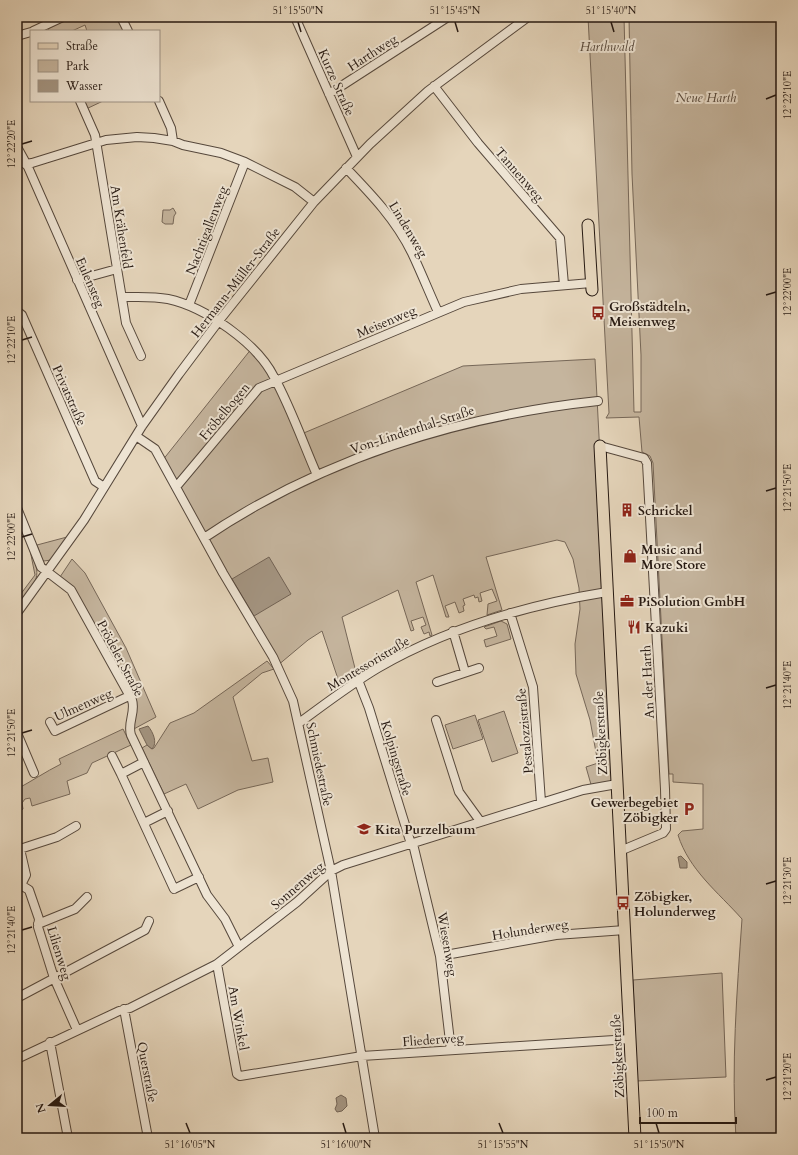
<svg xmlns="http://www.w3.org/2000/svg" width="798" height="1155" font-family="Cardo,serif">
  <rect width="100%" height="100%" fill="#e5d5bb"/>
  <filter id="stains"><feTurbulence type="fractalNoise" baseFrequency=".005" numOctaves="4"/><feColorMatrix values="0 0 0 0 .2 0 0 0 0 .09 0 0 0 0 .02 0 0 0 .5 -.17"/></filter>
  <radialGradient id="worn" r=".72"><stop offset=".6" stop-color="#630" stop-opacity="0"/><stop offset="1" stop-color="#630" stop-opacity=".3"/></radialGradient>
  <path fill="#c5b59e" stroke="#766758" d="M63 17H121L128 31H87L85 25 72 31H49L46 25Z
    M588 17H624L634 412H641V355L632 174 629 17H781V1138H736C731 1066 737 991 742 919 718 892 689 870 678 835L682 831 703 829V784L673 782V774H669L653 463 650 456 642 452 639 417 606 418 609 413Z
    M80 101H103L84 110Z
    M173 208 176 213 174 216 173 224H165L162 222 163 210H170Z
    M252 348 259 355 299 435 463 366 595 359 617 784 592 788 586 767 598 763 590 720 576 674 575 644 580 609 579 588 573 559 565 542 557 540 486 557 502 610 487 615 488 604 497 601 492 589 480 593 482 601 479 602 478 597 475 598 474 595 463 599 465 605 463 606 464 611 459 613 455 602 445 606 449 617H446L433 575 416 582 432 635 430 636 429 632 424 634 421 627 426 625 423 617 411 621 414 630 411 631 398 590 342 617 358 680 342 691 322 631 308 640 277 666 162 461Z
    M67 537 51 560 44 561 42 559 37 545Z
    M29 545C43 581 38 577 17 606V599L35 575Z
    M72 559 85 573 126 648 156 717 132 730 136 710 60 577Z
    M501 621 507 624 511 639 486 647 484 640 497 636 494 627 486 629 484 627Z
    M267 661 274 669 262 673 233 697 252 761 268 758 273 782 238 790 198 809 186 784 164 794 142 748 147 745 152 749 154 748 170 723 194 713Z
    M504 711 518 753 492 762 478 720Z
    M475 715 483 739 453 749 445 725Z
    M123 729 131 745 92 763 87 773 67 781 70 794 32 806 30 798 25 799 22 803 23 809 17 814V789C32 781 45 772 61 764L59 759Z
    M722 973 726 1077 637 1081 633 980Z"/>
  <path fill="#a49582" stroke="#726355" d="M269 557 291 594 254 616 232 579Z
    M148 726C153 732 158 743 152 749L147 745 139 729Z
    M681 856 687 862V868H680L678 857Z
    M341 1095 346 1098 347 1106 342 1111 337 1112 335 1109 337 1104 336 1098Z"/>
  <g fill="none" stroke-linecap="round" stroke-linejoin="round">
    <g stroke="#56483c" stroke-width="10">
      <path id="minor" d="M121 17 128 31
        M295 17 357 157
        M33 31 63 17
        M17 36 31 32
        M434 86 478 143 560 238 564 285
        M329 94 448 17
        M80 101 95 135 126 323 141 356
        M159 101 171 128 173 141
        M17 147 28 167 142 426
        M25 164 32 163 106 140 137 137 154 138 173 141 183 145 221 153 245 162 295 187 314 202
        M346 168C371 194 396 220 412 253 421 272 429 292 438 312
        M77 280 117 269
        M123 297C138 297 153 296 168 299 205 307 257 343 274 377 291 408 303 443 317 475
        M189 305 245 162
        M17 311 22 315 95 481 104 487
        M136 436 155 449 223 573 273 657 293 701 331 871 375 1138
        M600 446 644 458 647 463 665 789 666 829 663 833 620 851
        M176 487 259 388 464 302 521 289 591 283
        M17 508 41 567 71 590 132 700C136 712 127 723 131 735L207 895 225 919 239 947
        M204 538C321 459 458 416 598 401
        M17 613 84 520 142 426 179 374 218 322 314 202 370 144 428 91 528 17
        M510 613 533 687 541 802
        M453 631 465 672
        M358 680 369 708 411 844
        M437 682 479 668
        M436 720 459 792 480 821
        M50 722 55 731 129 696
        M299 723C325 704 351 684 378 668 449 627 527 605 607 592
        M17 733 34 773
        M112 756 121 774
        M144 762 121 774 174 889 199 877
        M144 823 168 811
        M413 844 440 956 451 1050
        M21 885 29 890 39 919 38 927 54 978 77 1030
        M21 885 26 875 20 849 57 837 76 826
        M38 924 75 909 87 897
        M440 956 556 935 625 930
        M217 964 237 1074 240 1076 362 1056 630 1039
        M17 998 145 930 149 921
        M124 1009 148 1138
        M50 1042 68 1138
        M17 1059 119 1011 130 1008 217 964 297 902 331 871 343 865 583 790 617 784"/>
    </g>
    <g stroke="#261912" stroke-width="13">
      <path id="major" d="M588 225 592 290
        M600 446 635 1138"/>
    </g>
    <use href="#minor" stroke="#eee4d3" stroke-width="8"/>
    <use href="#major" stroke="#e5d5bb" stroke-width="11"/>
  </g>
  <path fill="none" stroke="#261912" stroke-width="1.5" d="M298 22 301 32M455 22 458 32M611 22 614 32M766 99 776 95M22 144 32 141M766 295 776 292M22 340 32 337M766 491 776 488M22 537 32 534M766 688 776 685M22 733 32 730M766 884 776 881M22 930 32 927M766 1080 776 1077M186 1123 190 1133M343 1123 346 1133M499 1123 503 1133M656 1123 659 1133"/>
  <defs>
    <g id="bus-bare" transform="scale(1.08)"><path d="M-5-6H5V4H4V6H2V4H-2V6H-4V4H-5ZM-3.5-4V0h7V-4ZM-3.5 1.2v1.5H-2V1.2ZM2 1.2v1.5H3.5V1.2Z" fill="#8f2418" stroke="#eee4d3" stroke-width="2.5" paint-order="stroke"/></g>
    <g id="building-bare" transform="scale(1.08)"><path d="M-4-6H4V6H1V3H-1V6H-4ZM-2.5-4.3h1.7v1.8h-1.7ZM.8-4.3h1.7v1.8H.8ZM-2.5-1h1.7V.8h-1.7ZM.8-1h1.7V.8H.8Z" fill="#8f2418" stroke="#eee4d3" stroke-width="2.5" paint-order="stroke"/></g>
    <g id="shop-bare" transform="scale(1.08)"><path d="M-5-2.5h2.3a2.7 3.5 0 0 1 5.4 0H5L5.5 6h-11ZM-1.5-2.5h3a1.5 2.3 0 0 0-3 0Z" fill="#8f2418" stroke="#eee4d3" stroke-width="2.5" paint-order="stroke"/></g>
    <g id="office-bare" transform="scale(1.08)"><path d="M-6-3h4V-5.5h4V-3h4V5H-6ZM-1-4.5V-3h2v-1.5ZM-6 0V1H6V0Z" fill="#8f2418" stroke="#eee4d3" stroke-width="2.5" paint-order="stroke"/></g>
    <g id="restaurant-bare" transform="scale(1.08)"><path d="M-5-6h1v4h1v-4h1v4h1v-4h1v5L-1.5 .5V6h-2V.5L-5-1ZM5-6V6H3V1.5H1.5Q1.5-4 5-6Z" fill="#8f2418" stroke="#eee4d3" stroke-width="2.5" paint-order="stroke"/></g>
    <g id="parking-bare" transform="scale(1.08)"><path d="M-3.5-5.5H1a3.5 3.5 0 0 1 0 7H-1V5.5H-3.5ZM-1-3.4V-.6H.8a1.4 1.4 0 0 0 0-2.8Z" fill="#8f2418" stroke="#eee4d3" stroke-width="2.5" paint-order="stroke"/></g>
    <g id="school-bare" transform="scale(1.08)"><path d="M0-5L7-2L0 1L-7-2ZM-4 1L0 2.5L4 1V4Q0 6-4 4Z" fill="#8f2418" stroke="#eee4d3" stroke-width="2.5" paint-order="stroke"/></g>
  </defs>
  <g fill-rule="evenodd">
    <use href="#bus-bare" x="598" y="313"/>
    <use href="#building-bare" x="627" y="510"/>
    <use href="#shop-bare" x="630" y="556"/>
    <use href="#office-bare" x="627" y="601"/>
    <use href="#restaurant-bare" x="634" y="627"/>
    <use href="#parking-bare" x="689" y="809"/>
    <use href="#school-bare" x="364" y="829"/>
    <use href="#bus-bare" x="623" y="903"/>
  </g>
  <g text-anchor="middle" stroke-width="4" stroke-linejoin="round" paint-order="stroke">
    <g font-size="13" font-style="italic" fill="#56483c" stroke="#eee4d3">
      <text x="607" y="51">Harthwald</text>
      <text x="706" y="102">Neue Harth</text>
    </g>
    <g font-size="13" fill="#261912" stroke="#eee4d3">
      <text transform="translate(372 52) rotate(-33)" y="5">Harthweg</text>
      <text transform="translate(337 82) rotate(66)" y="5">Kurze Straße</text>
      <text transform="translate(520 174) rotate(49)" y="5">Tannenweg</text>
      <text transform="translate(122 227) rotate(81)" y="5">Am Krähenfeld</text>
      <text transform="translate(409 229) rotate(59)" y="5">Lindenweg</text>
      <text transform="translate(206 230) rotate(-69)" y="5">Nachtigallenweg</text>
      <text transform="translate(91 282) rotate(66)" y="5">Eulensteg</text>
      <text transform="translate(235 282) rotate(-52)" y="5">Hermann-Müller-Straße</text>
      <text transform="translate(386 321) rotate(-23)" y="5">Meisenweg</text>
      <text transform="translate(70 395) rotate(66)" y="5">Privatstraße</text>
      <text transform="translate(224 411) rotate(-50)" y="5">Fröbelbogen</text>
      <text transform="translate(412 429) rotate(-18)" y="5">Von-Lindenthal-Straße</text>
      <text transform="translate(121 658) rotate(62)" y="5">Prödeler Straße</text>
      <text transform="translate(368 663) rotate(-31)" y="5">Montessoristraße</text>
      <text transform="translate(647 682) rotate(-93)" y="5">An der Harth</text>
      <text transform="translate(83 704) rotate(-24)" y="5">Ulmenweg</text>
      <text transform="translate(524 731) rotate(-95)" y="5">Pestalozzistraße</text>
      <text transform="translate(600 733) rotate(-93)" y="5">Zöbigkerstraße</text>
      <text transform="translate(397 758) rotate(73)" y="5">Kolpingstraße</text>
      <text transform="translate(320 764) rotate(78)" y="5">Schmiedestraße</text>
      <text transform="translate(297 885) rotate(-41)" y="5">Sonnenweg</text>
      <text transform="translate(530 929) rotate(-9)" y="5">Holunderweg</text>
      <text transform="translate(448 944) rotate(80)" y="5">Wiesenweg</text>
      <text transform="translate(60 953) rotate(73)" y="5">Lilienweg</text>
      <text transform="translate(239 1018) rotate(80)" y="5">Am Winkel</text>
      <text transform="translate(433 1039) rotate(-4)" y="5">Fliederweg</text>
      <text transform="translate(617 1056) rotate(-93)" y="5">Zöbigkerstraße</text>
      <text transform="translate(148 1072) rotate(79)" y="5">Querstraße</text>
    </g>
    <g font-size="13" font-weight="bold" fill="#261912" stroke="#eee4d3" text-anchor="start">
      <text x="609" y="311">Großstädteln,<tspan x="609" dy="15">Meisenweg</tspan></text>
      <text x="638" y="515">Schrickel</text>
      <text x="641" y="554">Music and<tspan x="641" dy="15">More Store</tspan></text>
      <text x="638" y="606">PiSolution GmbH</text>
      <text x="645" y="632">Kazuki</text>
      <text x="678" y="807" text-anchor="end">Gewerbegebiet<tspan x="678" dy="15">Zöbigker</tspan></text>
      <text x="375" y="834">Kita Purzelbaum</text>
      <text x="634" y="901">Zöbigker,<tspan x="634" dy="15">Holunderweg</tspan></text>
    </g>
  </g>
  <rect width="798" height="1155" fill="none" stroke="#e5d5bb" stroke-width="44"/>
  <rect x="30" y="30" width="130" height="72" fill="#eee4d3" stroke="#9e9386"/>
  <rect x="38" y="43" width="20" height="6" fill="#e5d5bb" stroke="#9e9386"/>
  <text x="66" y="50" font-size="12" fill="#261912">Straße</text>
  <rect x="38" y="60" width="20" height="12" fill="#c5b59e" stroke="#9e9386"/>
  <text x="66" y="70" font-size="12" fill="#261912">Park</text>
  <rect x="38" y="80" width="20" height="12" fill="#a49582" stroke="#9e9386"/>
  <text x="66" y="90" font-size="12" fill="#261912">Wasser</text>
  <g transform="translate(50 1105) rotate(252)" stroke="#eee4d3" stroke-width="3" paint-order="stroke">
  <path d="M0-3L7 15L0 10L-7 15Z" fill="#261912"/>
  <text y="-6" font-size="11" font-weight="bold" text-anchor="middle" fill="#261912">N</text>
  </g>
  <path d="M640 1117v6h96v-6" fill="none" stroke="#261912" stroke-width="2"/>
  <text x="646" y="1117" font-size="12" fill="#261912" stroke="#eee4d3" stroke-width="3" paint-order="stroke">100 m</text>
  <rect x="22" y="22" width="754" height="1111" fill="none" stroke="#261912" stroke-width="1.5"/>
  <g font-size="10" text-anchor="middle" fill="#261912">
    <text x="298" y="14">51°15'50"N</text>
    <text x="455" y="14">51°15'45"N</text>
    <text x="611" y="14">51°15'40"N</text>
    <text transform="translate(787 95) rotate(-90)" y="4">12°22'10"E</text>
    <text transform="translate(11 144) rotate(-90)" y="4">12°22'20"E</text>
    <text transform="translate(787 292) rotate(-90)" y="4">12°22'00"E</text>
    <text transform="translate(11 340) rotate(-90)" y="4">12°22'10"E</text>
    <text transform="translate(787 488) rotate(-90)" y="4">12°21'50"E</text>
    <text transform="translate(11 537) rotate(-90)" y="4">12°22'00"E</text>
    <text transform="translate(787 685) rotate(-90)" y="4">12°21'40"E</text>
    <text transform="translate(11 733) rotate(-90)" y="4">12°21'50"E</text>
    <text transform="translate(787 881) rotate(-90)" y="4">12°21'30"E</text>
    <text transform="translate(11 930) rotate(-90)" y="4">12°21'40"E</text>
    <text transform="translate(787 1077) rotate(-90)" y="4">12°21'20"E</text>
    <text x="190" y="1148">51°16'05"N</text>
    <text x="346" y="1148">51°16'00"N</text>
    <text x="503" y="1148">51°15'55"N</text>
    <text x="659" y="1148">51°15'50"N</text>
  </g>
  <rect width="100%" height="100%" filter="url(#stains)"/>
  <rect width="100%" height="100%" fill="url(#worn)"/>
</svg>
